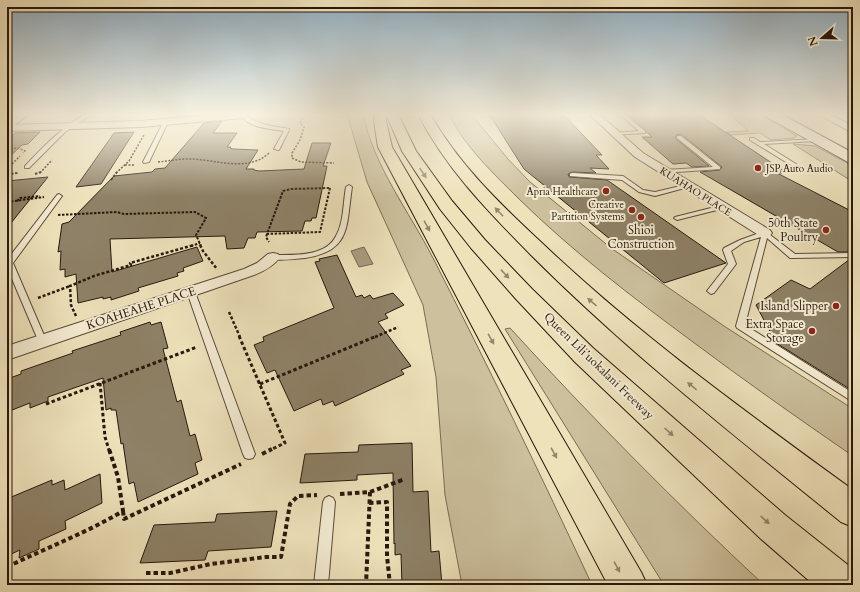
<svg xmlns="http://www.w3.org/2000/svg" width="860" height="592" font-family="Cardo,serif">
  <rect width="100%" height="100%" fill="#eee2bb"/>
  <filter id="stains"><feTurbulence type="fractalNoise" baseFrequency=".005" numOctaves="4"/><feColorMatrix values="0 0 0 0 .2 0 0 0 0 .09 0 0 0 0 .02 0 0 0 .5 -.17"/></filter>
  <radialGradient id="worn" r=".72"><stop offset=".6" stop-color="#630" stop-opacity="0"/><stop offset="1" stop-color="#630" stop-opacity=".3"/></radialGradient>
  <path fill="#ccc09d" stroke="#7a6c54" d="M347 114H363C374 167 409 211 433 258 488 366 541 475 592 585H462L445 495 436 377 423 305 367 182Z
    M449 114H471L508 159 529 181 611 248 724 326 853 409V456C799 419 745 381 693 342 632 297 572 251 518 198 494 174 463 145 449 114Z
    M730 114H760L797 136 794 138 771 140 760 133 731 135 726 132 748 131Z
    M793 144 815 146 853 166V182Z
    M510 328C591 417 676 503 764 585H664L505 329Z"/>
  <path fill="#aa9d80" stroke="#766852" d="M364 247 373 264 359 267 351 251Z"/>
  <path fill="#8e8167" stroke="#27180c" d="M489 114H563L602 155H596L609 169 590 168 596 173 572 172 568 174 569 177 607 180 726 263 664 283 524 169Z
    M627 114H698L787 173H777L853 212V252H838L700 172 720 170 722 167 681 134 676 135V139L709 166 692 167 686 163 673 164 642 137H652Z
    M222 121 213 133H237L227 147H231L230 148 233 149 258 150 246 169H254V170L259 171 304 169 312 143H331L323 166H327L316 218H312L311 221H305L302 231 257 232 255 238H248L244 248 227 249 225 236 110 239 112 272 197 247 203 261 183 268 184 271 177 273 178 276 138 288 139 291 111 300V297L103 299V297L78 303 76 274 65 277V269L60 270 61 251 58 252 62 224 69 222 114 176 152 172 155 169 165 168 204 123Z
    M40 132 28 144 22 145 7 159V140L15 133Z
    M134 132 101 184 76 187 114 133Z
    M48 177 7 228V181Z
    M337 255 356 297 362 295 364 298 370 295 373 299 393 293 404 305 385 314 388 318 378 322 411 366 401 370 404 374 335 406 333 401 323 405 321 399 294 411 275 370 267 373 254 345 264 341 263 337 334 308 315 262 320 261 319 259Z
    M853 258V391L776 343 756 305 791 280 810 289 850 259Z
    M150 322 151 325 161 322 168 348 163 349 177 402 181 400 190 436 195 434 202 460 195 463 198 474 138 502 134 482 129 484 123 443 121 444 116 410H111V408L106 410 103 378 48 397V401L30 408V403L7 412V379L21 374V371L73 353 72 351 121 335 120 332Z
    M412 443 413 492 428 491 431 552 439 551 442 585H402L401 554 395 555V543L394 544 393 473 357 475V480L300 483 305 454 358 452 359 445Z
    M100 474 102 503 65 521 66 529 39 541V549L19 558 20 550 7 556V505L9 504V498L52 480V485L64 480 65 490Z
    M277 511 271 547 208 551 205 560 140 563 154 525 215 522 217 514Z"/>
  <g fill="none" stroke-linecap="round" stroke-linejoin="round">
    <g stroke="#594a38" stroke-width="2">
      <path id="lane" d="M86 114H92L65 132 29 168H25V166C44 146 62 127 86 114Z
        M241 114H247L246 115C258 126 274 126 289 129V130L279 150 274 149 284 131C271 129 247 128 241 114Z
        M619 114H624L645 131V133L612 135V134L614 133 639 131Z
        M164 121 168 122 149 162 144 163 143 162Z
        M677 136H681L720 167V169L663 173 662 172 665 170 713 167 677 138Z
        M750 138H754L760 142 817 139 819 140 817 141 764 144 796 164V166L794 167 750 140Z
        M572 173 623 176 643 190 655 192 689 184 692 186 655 196 639 192 622 180 570 176V174Z
        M349 185 352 187C346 225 352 251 305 258 294 259 281 261 270 259L269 257 273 255C293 255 326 257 336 236 344 222 343 203 346 187Z
        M59 194 62 196 13 263 46 340 45 342H39L38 340 7 267V260L57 195Z
        M723 205 725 206V208L677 220 674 218 675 217Z
        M765 231 795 254 853 253V257L793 258H790L767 238 745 325 853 393V402L737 328 736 326 761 237 744 242 731 251 736 264 714 293 711 294 707 291 728 264 723 250 724 248 740 240Z
        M191 289 195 292 255 454 253 458 249 459 245 458 243 454 187 292Z
        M329 496 333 498 335 502 328 585H314L323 502 325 498Z"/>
    </g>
    <g stroke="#594a38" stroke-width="2">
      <path id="street" d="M221 114 248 115 243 118 141 127 7 131V125L141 121Z
        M589 114H599L643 153 770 230 772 233 770 236H760L635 157Z
        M818 114H829L853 126V133Z
        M273 253 278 254 280 257C274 266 264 271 254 275L7 360V346L244 269 257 263 268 254Z"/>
    </g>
    <g stroke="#27180c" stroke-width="2">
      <path id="secondary" d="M14 114H29L12 127 7 128V118Z
        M765 114H781L853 153V163L848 162 767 117Z"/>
    </g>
    <g stroke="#27180c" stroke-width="2">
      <path id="highway" d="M375 114H398L416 151 452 201 485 240 532 289 593 348 785 515 853 569V585H814L761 539 575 362 516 299 471 248 440 209 402 151 387 116 386 121 392 147 641 572 647 585H608L378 147 374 121Z
        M418 114H430C459 165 501 205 543 244 639 335 746 412 853 490V527L841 522C735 436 628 352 531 255 489 212 446 169 418 114Z"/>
    </g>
    <path stroke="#27180c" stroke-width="1.5" stroke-dasharray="2 1.5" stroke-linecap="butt" d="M303 118 300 123 304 127 300 140 292 153V158L301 162 334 163
      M7 149 18 148 25 151 23 153
      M158 162C168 161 178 159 189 159 214 159 248 173 269 153
      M125 165H135
      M7 169 20 156
      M40 173 52 160
      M116 173 129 161 144 135"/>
    <path stroke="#27180c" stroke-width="2" stroke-dasharray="2.5 1.5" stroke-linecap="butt" d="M7 174 18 173
      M35 174 41 172
      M111 180 117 172
      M330 188 320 232 267 234 283 191 291 189Z
      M17 201 20 198 40 196
      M7 202 44 197
      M58 215 117 212 124 214 195 212 206 218 196 235 201 246
      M267 234 266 237 269 242
      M191 246 200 243"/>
    <path stroke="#27180c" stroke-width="2.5" stroke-dasharray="3 2" stroke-linecap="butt" d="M200 245 203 251 217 269
      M38 298 70 286
      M229 312 240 337
      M76 316 71 305 70 286 94 276 131 265 130 263 194 245
      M375 337 398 327"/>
    <path stroke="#27180c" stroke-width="3" stroke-dasharray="3.5 2.5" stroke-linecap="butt" d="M239 336 285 443 270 450
      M100 383 105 437 109 450
      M260 384 377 336
      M46 404 197 347"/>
    <path stroke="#27180c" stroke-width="4" stroke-dasharray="4.5 3" stroke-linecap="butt" d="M262 454 272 449
      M370 492 405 479
      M340 494 370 492 366 585
      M369 503 387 502V556L390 585
      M123 511 124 519 241 464
      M7 567C46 548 86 533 123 511L118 477 109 449
      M146 573H170L211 564 266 557H281L290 504 298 496 317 495"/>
    <use href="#lane" fill="#f4ecd3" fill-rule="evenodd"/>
    <use href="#street" fill="#f4ecd3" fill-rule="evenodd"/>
    <use href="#secondary" fill="#f4ecd3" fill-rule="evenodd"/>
    <use href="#highway" fill="#eee2bb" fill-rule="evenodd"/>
  </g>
  <defs><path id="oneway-solid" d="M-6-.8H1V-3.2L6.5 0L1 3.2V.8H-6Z"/></defs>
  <g fill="#94876c">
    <use href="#oneway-solid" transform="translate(423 173) rotate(56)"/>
    <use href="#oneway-solid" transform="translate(499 212) rotate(-134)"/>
    <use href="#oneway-solid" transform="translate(427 226) rotate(61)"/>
    <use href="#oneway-solid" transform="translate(505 274) rotate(47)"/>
    <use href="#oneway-solid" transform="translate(592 302) rotate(-140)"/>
    <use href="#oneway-solid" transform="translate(491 339) rotate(61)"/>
    <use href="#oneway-solid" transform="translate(692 386) rotate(-141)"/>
    <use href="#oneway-solid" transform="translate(669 432) rotate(42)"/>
    <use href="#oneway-solid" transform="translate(554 453) rotate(61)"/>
    <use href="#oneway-solid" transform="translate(765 520) rotate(42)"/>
    <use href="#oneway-solid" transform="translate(617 567) rotate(61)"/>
  </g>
  <linearGradient id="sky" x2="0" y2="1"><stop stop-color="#8fabbe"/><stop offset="0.58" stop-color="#f7f2e0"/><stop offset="1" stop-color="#f7f2e0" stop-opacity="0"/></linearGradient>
  <rect width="860" height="197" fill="url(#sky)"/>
  <g fill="#8f2418" stroke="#f4ecd3" stroke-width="1.5">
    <circle cx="758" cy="168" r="4"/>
    <circle cx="606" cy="191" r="4"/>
    <circle cx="632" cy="210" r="4"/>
    <circle cx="641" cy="217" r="4"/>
    <circle cx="826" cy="230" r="4"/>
    <circle cx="836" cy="306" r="4"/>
    <circle cx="812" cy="331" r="4"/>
  </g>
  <g text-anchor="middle" stroke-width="4" stroke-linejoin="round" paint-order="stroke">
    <g font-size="10" fill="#27180c" stroke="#f4ecd3" text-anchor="end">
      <text x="766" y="172" text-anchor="start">JSP Auto Audio</text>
      <text x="598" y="195">Apria Healthcare</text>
      <text x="624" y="208">Creative<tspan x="624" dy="12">Partition Systems</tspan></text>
    </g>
    <g font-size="10" fill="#27180c" stroke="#f4ecd3">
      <text transform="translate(696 191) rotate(32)" y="4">KUAHAO PLACE</text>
    </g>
    <g font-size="12" fill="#27180c" stroke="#f4ecd3" text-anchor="end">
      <text x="818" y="227">50th State<tspan x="818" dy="14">Poultry</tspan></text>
      <text x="641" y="234" text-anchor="middle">Shioi<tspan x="641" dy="14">Construction</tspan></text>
      <text x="828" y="310">Island Slipper</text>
      <text x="804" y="328">Extra Space<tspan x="804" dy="14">Storage</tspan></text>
    </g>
    <g font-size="12" fill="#27180c" stroke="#f4ecd3">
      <text transform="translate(141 308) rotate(-18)" y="4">KOAHEAHE PLACE</text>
      <text transform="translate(599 366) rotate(44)" y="4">Queen Liliʻuokalani Freeway</text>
    </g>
  </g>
  <rect width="860" height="592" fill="none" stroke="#eee2bb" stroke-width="24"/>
  <rect x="8" y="8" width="844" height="576" fill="none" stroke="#27180c" stroke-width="2"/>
  <rect x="12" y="12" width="836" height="568" fill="none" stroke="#27180c"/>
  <g transform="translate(822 38) rotate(250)" stroke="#f4ecd3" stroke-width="3" paint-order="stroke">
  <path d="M0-3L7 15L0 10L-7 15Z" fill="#27180c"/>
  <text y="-6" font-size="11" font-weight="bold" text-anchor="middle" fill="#27180c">N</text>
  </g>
  <rect width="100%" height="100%" filter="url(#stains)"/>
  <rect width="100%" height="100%" fill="url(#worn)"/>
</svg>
